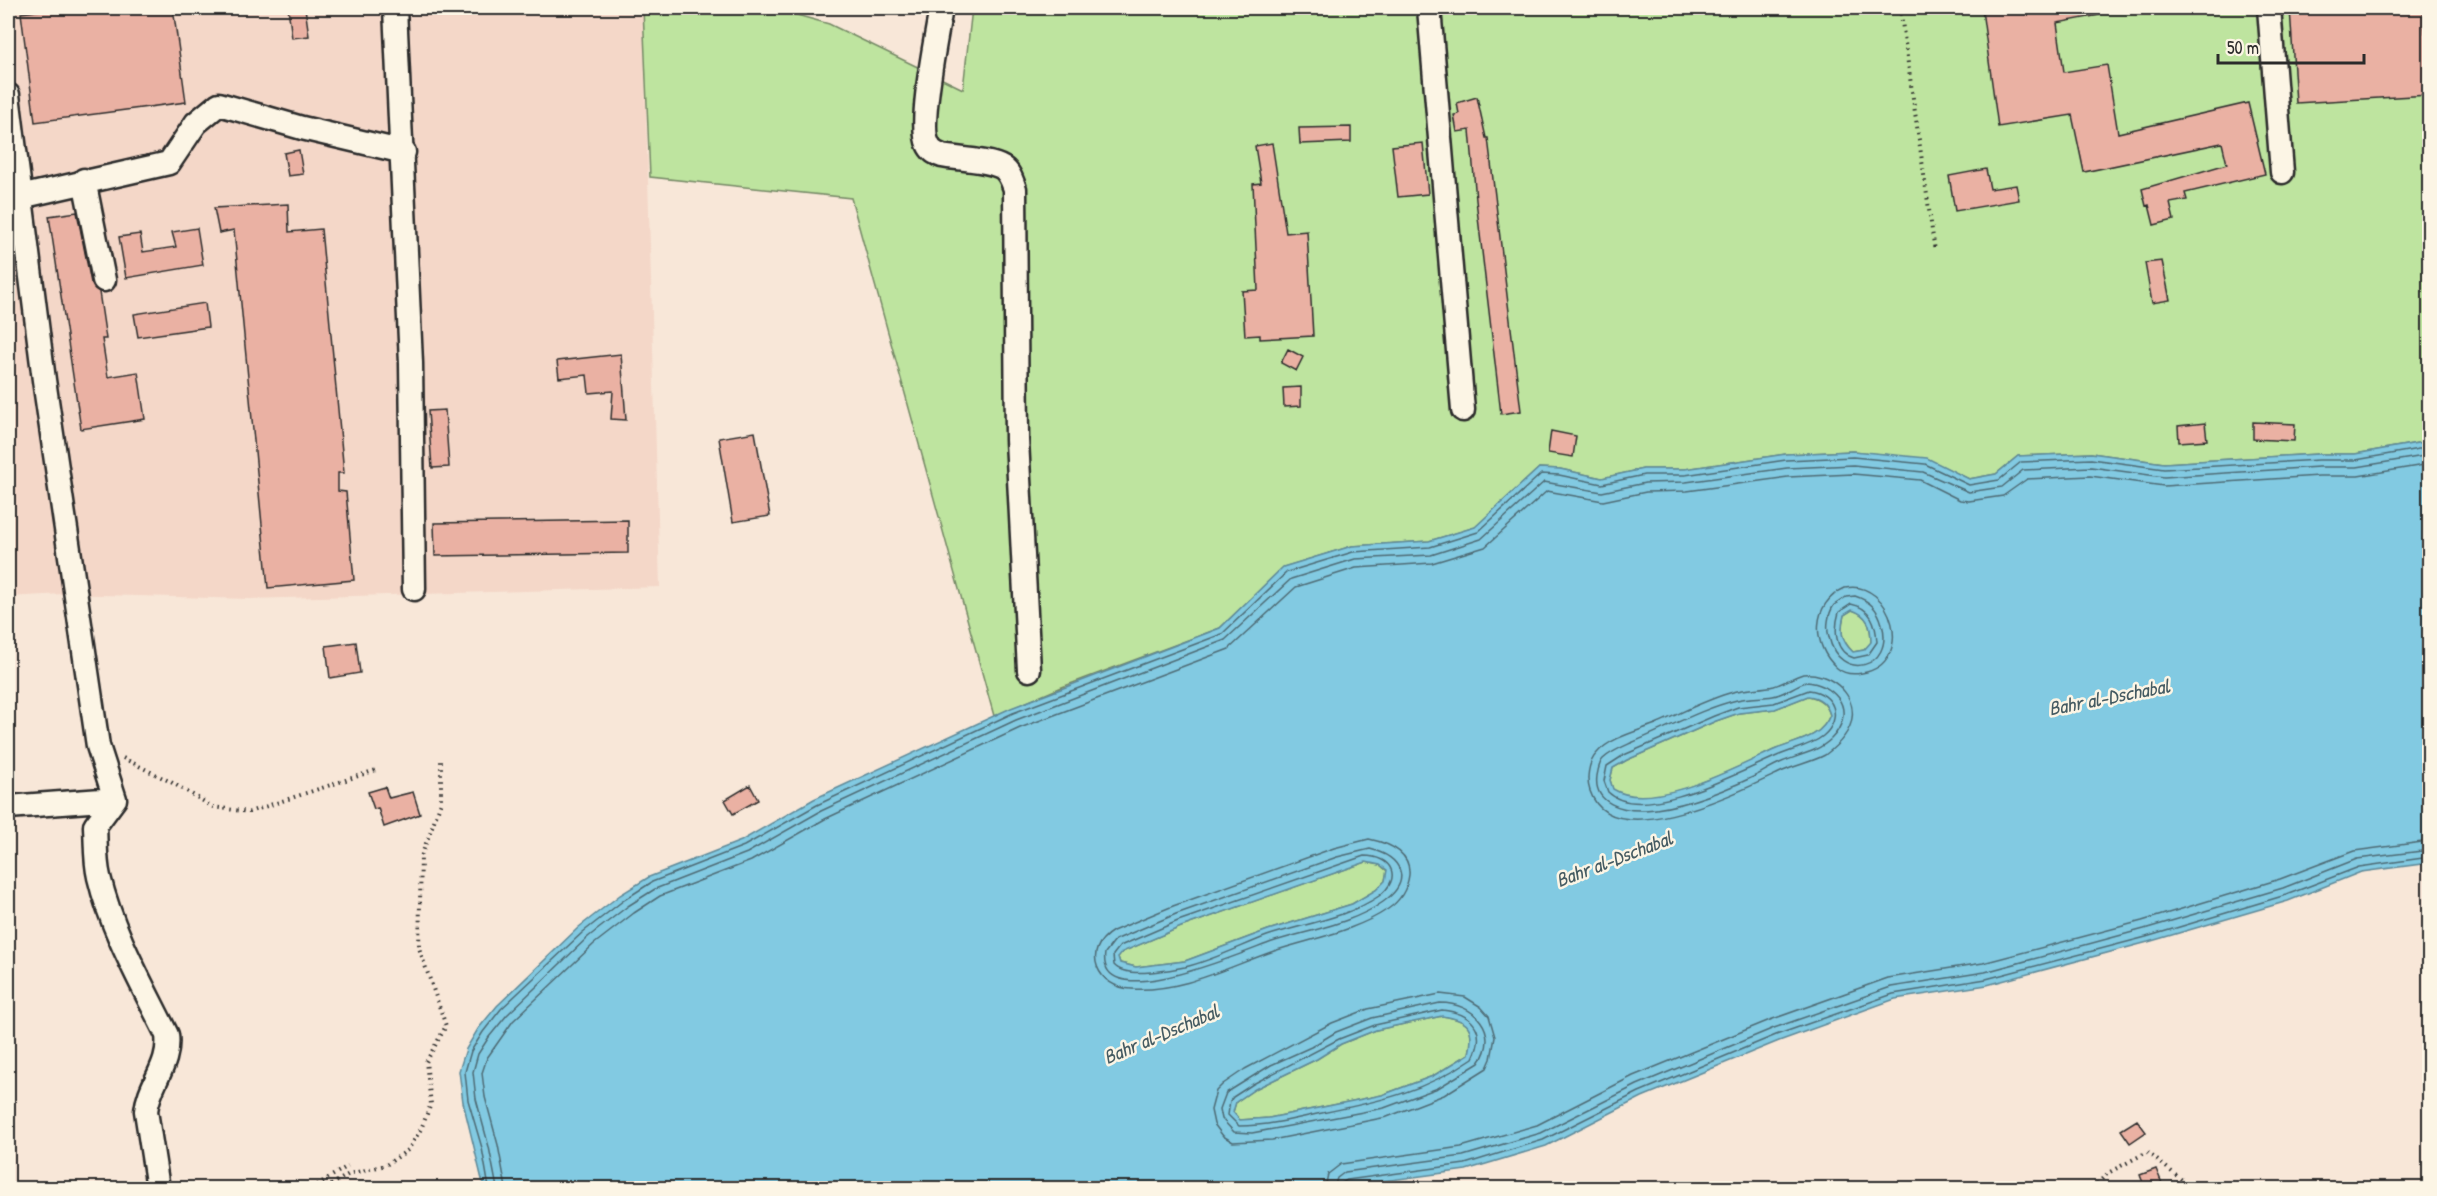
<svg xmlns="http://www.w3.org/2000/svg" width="2437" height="1196" font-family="'Patrick Hand',sans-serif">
  <rect width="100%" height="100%" fill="#f8e7d8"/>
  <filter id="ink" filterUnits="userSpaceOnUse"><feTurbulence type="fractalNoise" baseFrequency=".0167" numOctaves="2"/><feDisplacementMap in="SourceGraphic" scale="12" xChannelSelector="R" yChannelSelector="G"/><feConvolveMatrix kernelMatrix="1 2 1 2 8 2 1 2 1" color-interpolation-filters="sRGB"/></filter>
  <g filter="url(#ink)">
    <path fill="#f4d7c8" d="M8 8H643L660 587 250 599 63 594 8 597Z"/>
    <path fill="#bee49f" stroke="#748865" stroke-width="1.5" d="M643 8H772L829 24 963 89 972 8H2429V441L2355 454H2318L2164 463 2091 453 2018 456 1996 474 1969 479 1927 459 1853 451 1786 454 1685 469H1643L1602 478 1560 469 1539 468 1476 527 1429 541 1352 546 1284 567 1220 628 1062 687 994 716 851 198 650 177Z
      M1852 610C1868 615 1871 626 1871 643L1864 650 1853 652C1841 640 1840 631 1844 615Z
      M1808 696C1820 698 1827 704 1830 715 1821 739 1795 741 1774 750 1736 768 1652 813 1613 790L1610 780 1613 768 1627 760 1716 721 1739 713 1775 709Z
      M1366 862 1380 865 1387 871 1385 881 1376 890 1352 904 1268 930 1185 961 1136 967 1120 963 1118 957 1122 952 1181 927Z
      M1442 1016C1469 1020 1475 1027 1469 1054L1433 1076 1382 1095 1269 1118 1239 1120 1233 1112 1236 1102 1255 1089 1317 1059 1341 1044 1376 1030Z"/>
    <path fill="#82cae2" stroke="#5f8a99" stroke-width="1.5" fill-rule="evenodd" d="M2429 441V863L2361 872 2288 901 2148 942 1987 985 1895 999 1779 1041 1642 1097 1546 1146 1466 1170 1331 1188H484L463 1102 459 1071 466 1049 478 1029 497 1006 579 927 620 895 649 877 741 841 814 799 1011 708 1220 628 1283 567 1352 546 1429 541 1475 527 1539 468 1560 469 1602 478 1643 469H1685L1786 454 1853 451 1927 458 1969 479 1996 474 2018 456 2091 453 2164 463 2318 454H2355ZM1852 610C1868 615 1871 626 1871 642L1864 650 1853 652C1841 641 1840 631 1844 615ZM1808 696C1820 697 1827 704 1830 715 1821 739 1795 741 1774 750 1737 767 1651 813 1613 789L1610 780 1613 768 1627 760 1716 721 1739 713 1775 709ZM1366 862 1380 865 1387 870 1385 881 1376 890 1352 904 1268 930 1185 961 1136 967 1120 963 1118 957 1122 952 1181 927ZM1442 1016C1469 1020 1475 1027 1469 1054L1433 1076 1382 1095 1269 1118 1240 1120 1233 1112 1236 1102 1255 1089 1317 1059 1341 1044 1376 1030Z"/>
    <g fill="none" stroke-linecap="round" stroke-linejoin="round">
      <path stroke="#4e6b74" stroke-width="1.5" d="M1845 588C1892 578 1917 664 1862 673 1852 675 1844 674 1837 668 1811 645 1811 603 1845 588Z
        M1855 596C1870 601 1878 609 1882 624 1895 669 1839 683 1829 637 1826 627 1828 614 1834 605L1846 597Z
        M1851 604C1871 608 1876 623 1877 642L1868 655 1854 658C1834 652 1834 629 1839 612Z
        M1803 674C1827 671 1856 692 1852 718 1850 734 1837 746 1825 755 1812 762 1796 765 1783 771 1744 789 1612 857 1590 791 1586 780 1588 762 1597 753 1611 737 1639 731 1658 723 1683 712 1707 699 1733 692 1747 688 1761 689 1774 686 1784 683 1793 677 1803 674Z
        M1806 682C1819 683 1830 688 1838 698 1848 711 1842 728 1831 739 1818 752 1798 755 1782 762 1772 766 1763 772 1753 777 1721 792 1681 808 1645 810 1623 811 1593 804 1597 776 1598 770 1599 763 1603 759 1610 752 1622 747 1631 743 1666 729 1700 709 1737 700 1749 697 1761 698 1773 696 1785 694 1795 685 1806 682Z
        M1809 690C1834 693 1844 718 1823 736 1811 746 1792 749 1777 756 1742 771 1641 825 1608 792L1604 781 1607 766 1624 755 1714 716 1738 707 1774 703Z
        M1369 839C1388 843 1411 852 1409 875 1407 890 1400 901 1388 909 1356 931 1314 938 1277 950 1229 966 1184 992 1132 989 1098 988 1080 951 1113 931L1173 906 1334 848Z
        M1370 849C1401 857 1414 880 1383 902 1352 924 1309 930 1272 942 1248 950 1096 1018 1105 953L1115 940 1176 914 1337 857Z
        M1364 856C1392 856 1403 878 1379 896 1347 918 1303 924 1267 936 1241 946 1211 961 1185 967 1168 970 1126 979 1114 965L1113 955 1120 946 1178 921Z
        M1440 994 1465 997 1481 1007 1489 1016 1495 1037 1491 1059 1487 1068 1444 1095 1387 1117 1272 1140 1233 1142 1223 1136 1214 1124 1211 1110 1216 1091 1223 1084 1245 1069 1332 1023 1368 1009Z
        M1440 1003C1474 1003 1501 1031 1479 1063L1438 1088 1384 1108 1252 1133 1234 1132 1222 1119 1220 1109 1226 1093 1271 1065 1311 1047 1336 1032 1372 1018Z
        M1442 1010C1470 1013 1488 1028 1473 1058 1423 1093 1376 1102 1317 1114 1291 1120 1265 1126 1239 1126L1228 1115 1230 1101 1233 1097 1253 1084 1339 1039 1375 1025Z
        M489 1188 482 1148 468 1100 465 1072 471 1051 483 1032 501 1009 583 932 624 900 652 882 744 846 817 805 1013 713 1222 634 1287 572 1353 552 1430 547 1478 532 1541 474 1559 475 1602 484 1644 475H1685L1786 460 1853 457 1925 464 1969 485 1999 480 2021 462 2091 459 2164 469 2319 460H2356L2430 447
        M497 1188 489 1147 476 1099 473 1072 478 1054 489 1037 507 1015 588 937 628 906 655 889 747 853 821 811 1016 720 1225 640 1291 579 1355 559 1431 555 1481 539 1544 482 1602 492 1645 483 1686 482 1787 468 1853 465 1923 472 1969 492 2002 487 2023 470 2091 467 2164 477 2319 467H2357L2430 455
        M506 1188 498 1145 485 1097 482 1073 487 1058 513 1021 594 944 634 913 660 896 751 861 825 819 1020 728 1229 649 1296 587 1356 568 1432 563 1485 547 1547 491 1603 501 1646 492 1687 491 1788 477 1853 474 1920 480 1960 500 1969 501 2003 496 2027 479 2090 476 2164 486 2319 476H2358L2430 464
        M1325 1188 1328 1174 1341 1164 1461 1147 1537 1125 1633 1076 1770 1020 1888 978 1983 963 2142 921 2280 879 2354 851 2430 841
        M1334 1188 1337 1178 1345 1172 1463 1156 1541 1133 1637 1085 1774 1028 1891 987 1985 972 2144 929 2283 888 2357 859 2430 850
        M1341 1188 1342 1183 1347 1180 1465 1164 1543 1140 1639 1092 1776 1035 1893 994 1986 979 2146 937 2286 895 2359 867 2430 857"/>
    </g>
    <path fill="#eab1a3" stroke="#2b2b2b" stroke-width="1.5" d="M61 8H173L186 102 35 122 21 13Z
      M288 8H305L309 36 292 38Z
      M2001 8H2099L2100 15 2057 23 2064 72 2107 65 2118 133 2248 103 2265 174 2185 193 2187 200 2170 203 2174 220 2154 225 2149 205 2146 206 2142 189 2227 164 2222 143 2084 172 2072 115 1998 127 1982 10Z
      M2290 8H2423L2425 33H2430L2429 95 2296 103Z
      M1477 97 1486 138H1488L1521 411 1501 414 1476 200 1470 130 1457 132 1454 115 1459 114 1457 103Z
      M1351 127V142L1300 144 1299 128Z
      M1272 143 1286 233 1307 231 1313 336 1260 339V335L1245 336 1242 291 1258 290 1253 184 1261 183 1255 146Z
      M1423 143 1428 194 1398 197 1392 146Z
      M299 150 303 174 288 176 284 153Z
      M1986 169 1990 189 2016 185 2019 200 1955 211 1949 176Z
      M288 204 289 232 321 229 344 473H338V491L346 492 354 580 268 588 234 230 219 233 214 208Z
      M77 212 91 283 99 292 106 339H102L108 377 138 372 145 419 81 429 49 216Z
      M197 228 203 265 126 278 119 237 140 234 143 252 176 247 172 232Z
      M2162 261 2170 300 2152 303 2145 263Z
      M205 303 208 327 138 337 134 314Z
      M1288 349 1303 357 1296 371 1281 363Z
      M621 354 626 420 611 419 613 391 589 393 587 375 559 378 557 361Z
      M1301 387V406L1284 407 1283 388Z
      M445 410 449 467 432 468 428 411Z
      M2253 422 2295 424 2294 441 2253 439Z
      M2205 423 2207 440 2179 442 2178 426Z
      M1551 431 1576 436 1573 457 1548 453Z
      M755 432 770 516 733 522 719 438Z
      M628 520V553L435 556 434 523Z
      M356 642 360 673 330 678 326 646Z
      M750 785 758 800 733 814 725 800Z
      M385 787 389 798 413 792 420 814 384 827 378 808 374 809 368 792Z
      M2137 1120 2146 1132 2130 1143 2121 1130Z
      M2156 1169 2164 1188H2145L2140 1175Z"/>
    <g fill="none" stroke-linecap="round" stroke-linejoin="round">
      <g stroke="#2b2b2b" stroke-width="27">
        <path id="minor" d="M395 8 411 363 414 589
          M941 8C937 34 918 124 928 144 931 151 935 153 942 156 957 159 990 160 1003 168 1010 173 1012 181 1015 189L1017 440 1029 670
          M1429 8 1463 410
          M2269 8 2282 172
          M8 95 44 380 98 746 115 799 95 826C96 843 95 861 99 877 112 932 142 984 167 1035 171 1065 149 1083 146 1111L158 1188
          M84 180 104 280
          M20 197 169 163 196 123 219 104 302 128 404 152
          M8 807 115 799"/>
      </g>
      <path stroke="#2b2b2b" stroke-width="4" stroke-dasharray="1.5 4.5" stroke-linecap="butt" d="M1900 8 1935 251
        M123 758 171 782 213 807 249 812 379 769
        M312 1188 348 1166
        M326 1188 349 1174 386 1165 408 1150 421 1129 431 1104 426 1062 446 1026 419 948 421 857 441 802V758
        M2093 1188 2108 1173 2147 1152 2192 1188"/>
      <use href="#minor" stroke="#fcf5e5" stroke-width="22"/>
    </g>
  </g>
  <g text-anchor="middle" stroke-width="5" stroke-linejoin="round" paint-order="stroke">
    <g font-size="20" font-style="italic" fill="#455b62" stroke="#fcf5e5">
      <text transform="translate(2109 697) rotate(-11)" y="7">Bahr al-Dschabal</text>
      <text transform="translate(1614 859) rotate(-21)" y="7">Bahr al-Dschabal</text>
      <text transform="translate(1161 1034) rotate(-23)" y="7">Bahr al-Dschabal</text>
    </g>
  </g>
  <rect width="2437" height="1196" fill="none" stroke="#fcf5e5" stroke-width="30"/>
  <rect x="15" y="15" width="2407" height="1166" fill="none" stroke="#2b2b2b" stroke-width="2" filter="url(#ink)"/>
  <path d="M2218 54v9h146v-9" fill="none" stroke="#2b2b2b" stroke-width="3"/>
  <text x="2227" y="54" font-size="18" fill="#2b2b2b" stroke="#fcf5e5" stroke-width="4.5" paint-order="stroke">50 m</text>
</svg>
